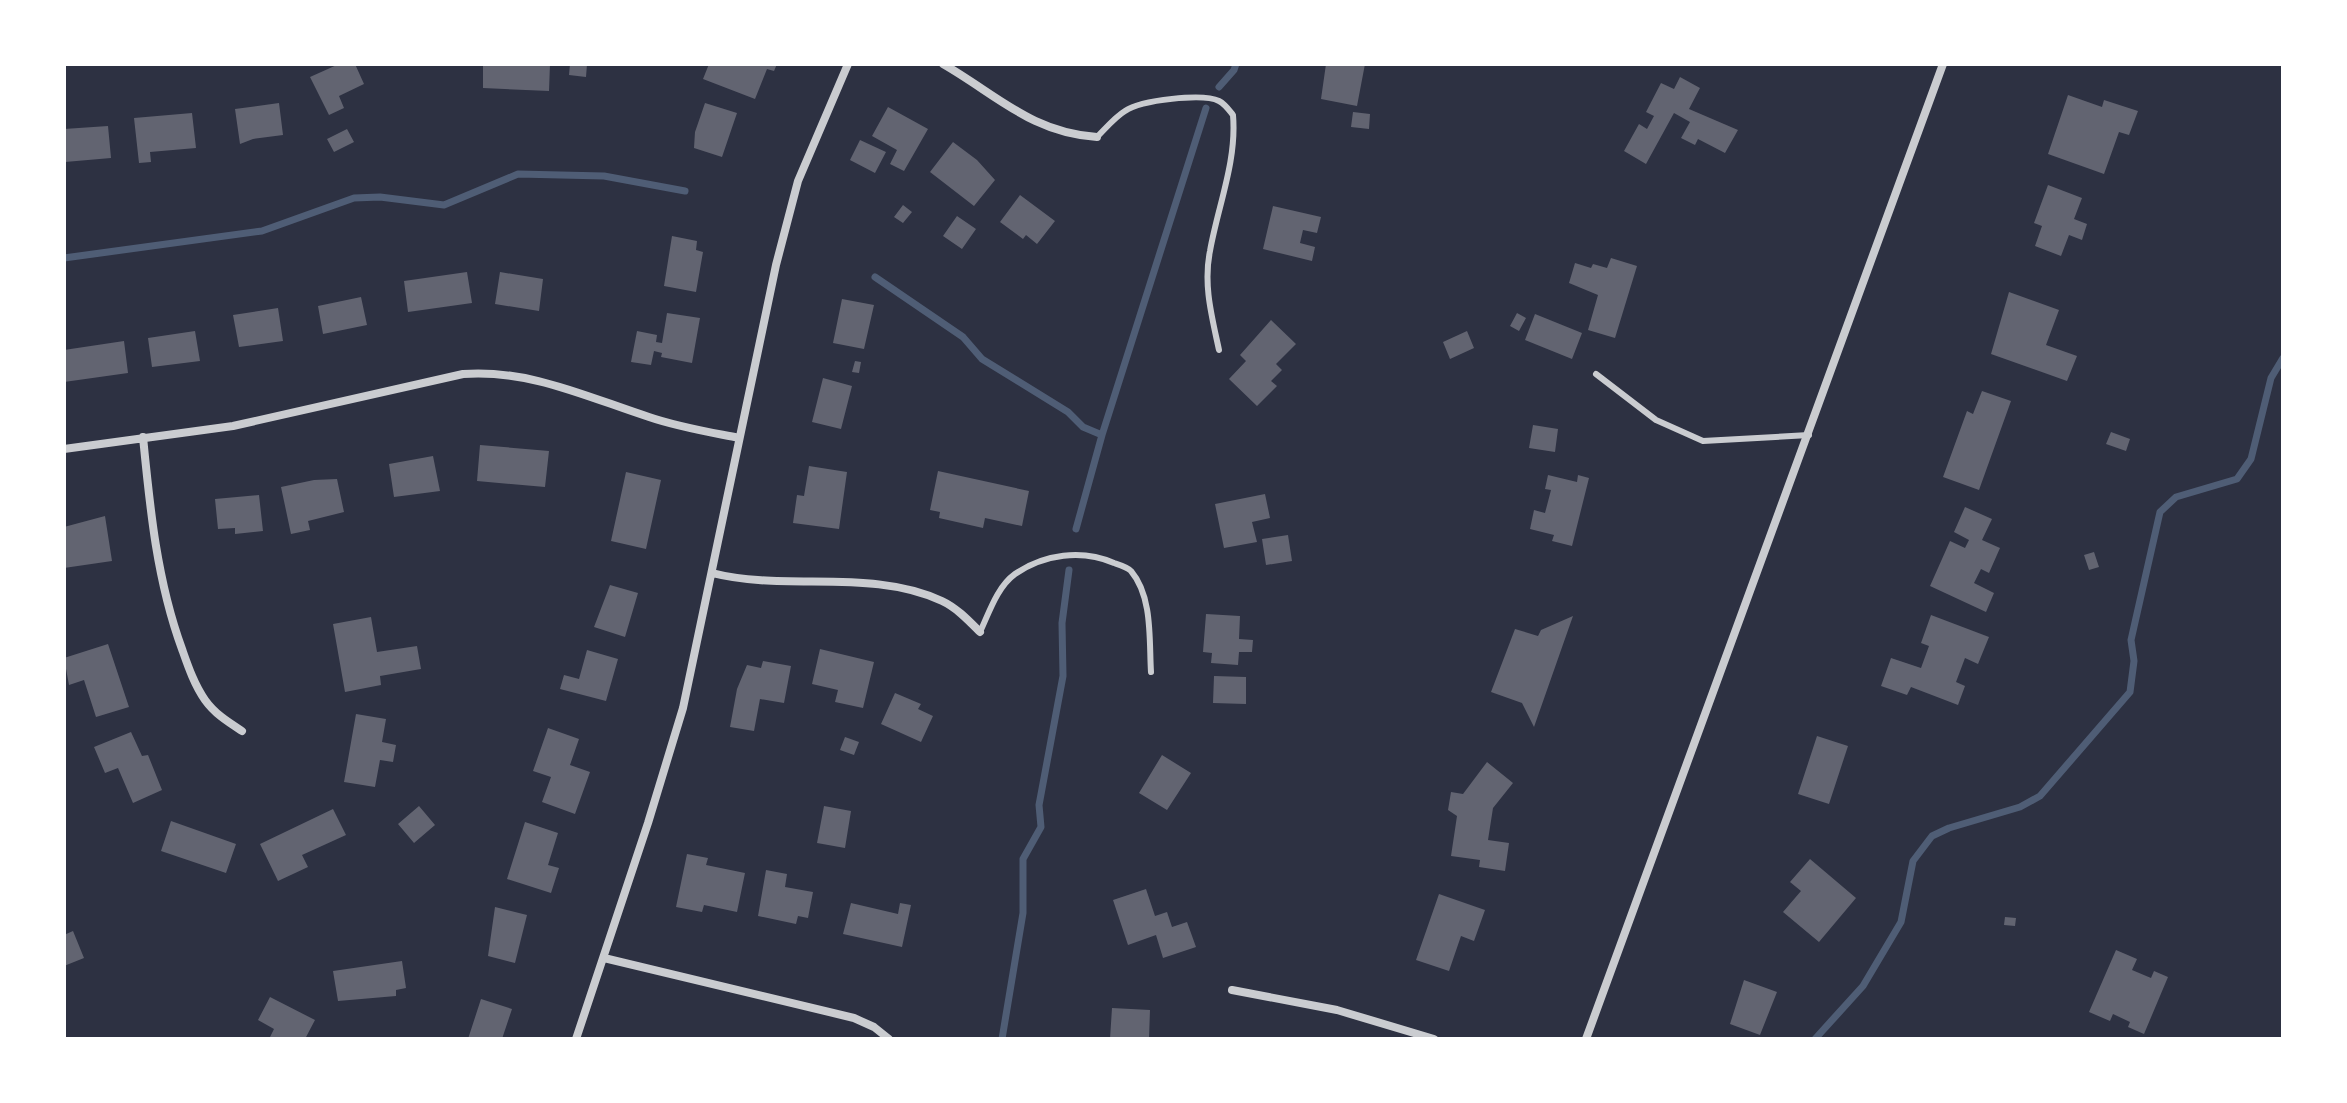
<svg xmlns="http://www.w3.org/2000/svg" width="2347" height="1103" font-family="Ubuntu,sans-serif">
  <rect width="100%" height="100%" fill="#2d3142"/>
  <g fill="none" stroke-linecap="round" stroke-linejoin="round">
    <path stroke="#4f5d75" stroke-width="7" d="M1219 87 1234 70 1236 64
      M64 258 262 231 354 198 380 197 444 205 518 174 604 176 685 191
      M875 277 963 337 982 359 1068 412 1083 427 1102 435
      M1076 529 1102 435 1206 108
      M1002 1039 1023 913V859L1041 827 1039 805 1063 676 1062 623 1069 570
      M1815 1039 1863 986 1901 922 1913 861 1932 836 1949 828 2020 807 2040 796 2130 692 2134 661 2131 640 2160 512 2176 497 2237 479 2251 459 2271 378 2283 358"/>
  </g>
  <path fill="#626471" d="M339 64H355L364 84 339 96 344 108 329 115 310 77Z
    M483 64H550L549 91 483 88Z
    M570 64H587L586 77 569 75Z
    M709 64H777L774 71 767 69 755 99 703 79Z
    M1326 64H1365L1357 106 1321 99Z
    M1680 77 1700 88 1689 109 1738 130 1725 153 1698 139 1695 145 1681 138 1690 122 1674 113 1646 164 1624 151 1639 124 1647 129 1654 116 1646 112 1661 83 1674 89Z
    M2068 95 2102 107 2104 100 2138 111 2129 135 2119 132 2104 174 2048 154Z
    M279 103 283 135 253 139 240 144 235 109Z
    M705 103 737 113 722 157 694 148 695 132Z
    M888 107 928 129 904 171 890 164 897 150 872 136Z
    M1353 112 1370 114 1369 129 1351 127Z
    M192 113 196 148 150 152 151 162 139 163 134 118Z
    M108 126 111 158 65 162 64 129Z
    M347 129 354 142 334 152 327 139Z
    M860 140 886 152 875 173 850 160Z
    M953 142 977 160 995 180 974 206 930 172Z
    M2048 185 2082 198 2074 219 2087 224 2082 240 2069 235 2061 256 2035 246 2042 226 2034 223Z
    M1020 195 1055 221 1037 244 1026 235 1023 239 1000 222Z
    M903 205 912 212 903 223 894 217Z
    M1273 206 1321 217 1317 233 1303 230 1300 243 1315 247 1312 261 1263 249Z
    M957 216 976 229 962 249 943 236Z
    M672 236 697 241 696 250 703 252 696 292 664 286Z
    M1611 258 1637 266 1615 338 1588 330 1598 295 1569 283 1575 263 1591 268 1593 264 1607 268Z
    M467 272 472 303 408 312 404 281Z
    M500 272 543 279 539 311 495 304Z
    M2009 292 2059 310 2046 345 2077 356 2067 381 1991 354Z
    M361 297 367 325 323 334 318 306Z
    M842 299 874 305 864 349 833 343Z
    M278 308 283 341 239 347 233 315Z
    M667 313 700 318 692 363 661 357 662 353 654 351 651 365 631 362 637 331 657 335 656 342 662 343Z
    M1517 313 1526 318 1519 331 1510 326Z
    M1535 314 1582 333 1572 359 1525 340Z
    M1271 320 1296 344 1276 364 1282 370 1271 381 1277 386 1257 406 1229 379 1246 361 1240 355Z
    M195 331 200 361 152 367 148 338Z
    M1467 331 1474 348 1450 359 1443 342Z
    M124 341 128 373 64 382V350Z
    M855 361 861 362 859 373 852 372Z
    M823 378 852 386 841 429 812 422Z
    M1982 391 2011 401 1979 490 1943 477 1967 411 1973 414Z
    M1533 425 1558 429 1555 452 1529 448Z
    M2111 432 2130 439 2126 451 2106 444Z
    M480 445 549 451 545 487 477 481Z
    M433 456 440 491 394 497 389 464Z
    M809 466 847 472 839 529 793 523 797 495 804 496Z
    M938 471 1029 491 1022 526 985 518 983 528 939 518 940 512 930 510Z
    M626 472 661 480 646 549 611 541Z
    M1548 475 1577 482 1578 475 1589 478 1572 546 1552 541 1554 535 1530 529 1534 510 1545 513 1551 490 1545 489Z
    M337 479 344 512 308 521 310 530 291 534 281 487 314 480Z
    M1265 494 1270 518 1252 522 1257 542 1224 548 1215 504Z
    M259 495 263 531 235 534V528L218 529 215 499Z
    M1965 507 1992 519 1982 540 2000 548 1989 573 1981 569 1974 583 1994 593 1986 612 1930 586 1950 541 1965 548 1969 540 1954 532Z
    M105 516 112 561 64 568V527Z
    M1288 535 1292 561 1266 565 1262 539Z
    M2094 552 2099 567 2089 570 2084 555Z
    M610 585 638 593 625 637 594 627Z
    M1206 614 1240 616 1239 639 1253 640 1252 652H1239L1238 665 1211 663 1212 653 1203 652Z
    M1931 615 1989 637 1978 664 1965 658 1956 682 1965 686 1958 705 1911 687 1907 695 1881 686 1891 658 1921 668 1929 646 1921 643Z
    M1573 616 1534 727 1522 703 1491 692 1515 629 1538 636 1541 630Z
    M371 617 377 652 417 646 421 669 380 676 381 685 345 692 333 624Z
    M108 644 129 707 96 717 84 680 69 685 64 658Z
    M820 649 874 662 863 708 835 702 838 690 812 684Z
    M587 650 618 659 606 701 560 689 564 675 579 679Z
    M763 661 791 666 784 703 760 699 754 731 730 727 737 689 747 665 761 668Z
    M1214 676 1246 677V704L1213 703Z
    M895 693 921 704 918 709 933 716 921 742 881 724Z
    M356 714 386 719 382 742 396 745 393 762 380 760 375 787 344 782Z
    M548 728 579 739 570 765 590 772 575 814 542 802 551 777 533 771Z
    M131 732 142 756 148 755 162 790 133 803 118 768 105 773 94 747Z
    M1817 736 1848 746 1829 804 1798 794Z
    M845 737 859 742 854 755 840 750Z
    M1162 755 1191 773 1167 810 1139 793Z
    M1487 762 1513 783 1493 808 1488 840 1509 843 1505 871 1479 867 1480 860 1451 856 1457 816 1448 810 1451 792 1463 794Z
    M419 806 435 825 414 843 398 824Z
    M824 806 851 811 845 848 817 843Z
    M333 809 346 835 302 855 308 867 278 881 260 844Z
    M171 821 236 844 226 873 161 851Z
    M525 822 558 833 548 865 559 868 551 893 507 879Z
    M687 854 708 858 706 865 745 873 737 912 704 905 702 912 676 907Z
    M1810 859 1856 898 1819 942 1783 912 1801 891 1790 882Z
    M766 870 787 874 785 887 813 892 808 918 798 916 796 924 758 916Z
    M1146 889 1155 916 1167 912 1172 927 1187 922 1196 947 1163 958 1156 935 1128 945 1113 900Z
    M1439 894 1485 910 1474 941 1461 936 1449 971 1416 960Z
    M851 903 898 914 900 903 911 905 902 947 843 934Z
    M495 907 527 915 515 963 488 956Z
    M2005 917 2016 918 2015 926 2004 925Z
    M73 931 84 958 64 966V935Z
    M2116 950 2137 959 2132 970 2151 978 2154 971 2168 977 2144 1034 2128 1027 2130 1022 2113 1014 2110 1021 2089 1012Z
    M402 961 406 988 396 990V996L338 1001 333 971Z
    M1744 980 1777 992 1760 1035 1730 1024Z
    M270 997 315 1020 305 1039H269L274 1029 258 1020Z
    M481 999 512 1009 502 1039H468Z
    M1112 1008 1150 1010 1149 1039H1110Z"/>
  <g fill="none" stroke-linecap="round" stroke-linejoin="round">
    <path stroke="#caccd0" stroke-width="6" d="M1097 137C1106 128 1115 117 1125 111 1141 100 1203 93 1219 101 1225 104 1229 110 1233 115 1237 161 1218 206 1210 251 1203 285 1212 317 1219 350
      M1596 374 1656 420 1703 441 1809 435
      M980 632C989 613 997 587 1015 574 1044 554 1082 549 1114 563 1120 565 1127 567 1131 571 1153 597 1149 641 1151 672"/>
    <path stroke="#caccd0" stroke-width="8" d="M943 64C997 95 1032 133 1097 137
      M143 437C150 509 157 581 182 649 188 666 194 684 205 700 215 714 228 722 242 731
      M64 449 233 426 463 374C529 369 587 397 649 417 678 427 709 432 739 438
      M712 573C786 592 872 568 942 601 957 608 969 621 980 632
      M604 958 854 1018 874 1027 889 1039
      M1232 990 1337 1010 1434 1039
      M576 1039 648 823 683 708 776 265 798 181 848 64
      M1586 1039 1943 64"/>
  </g>
  <rect width="2347" height="1103" fill="none" stroke="#ffffff" stroke-width="132"/>
</svg>
